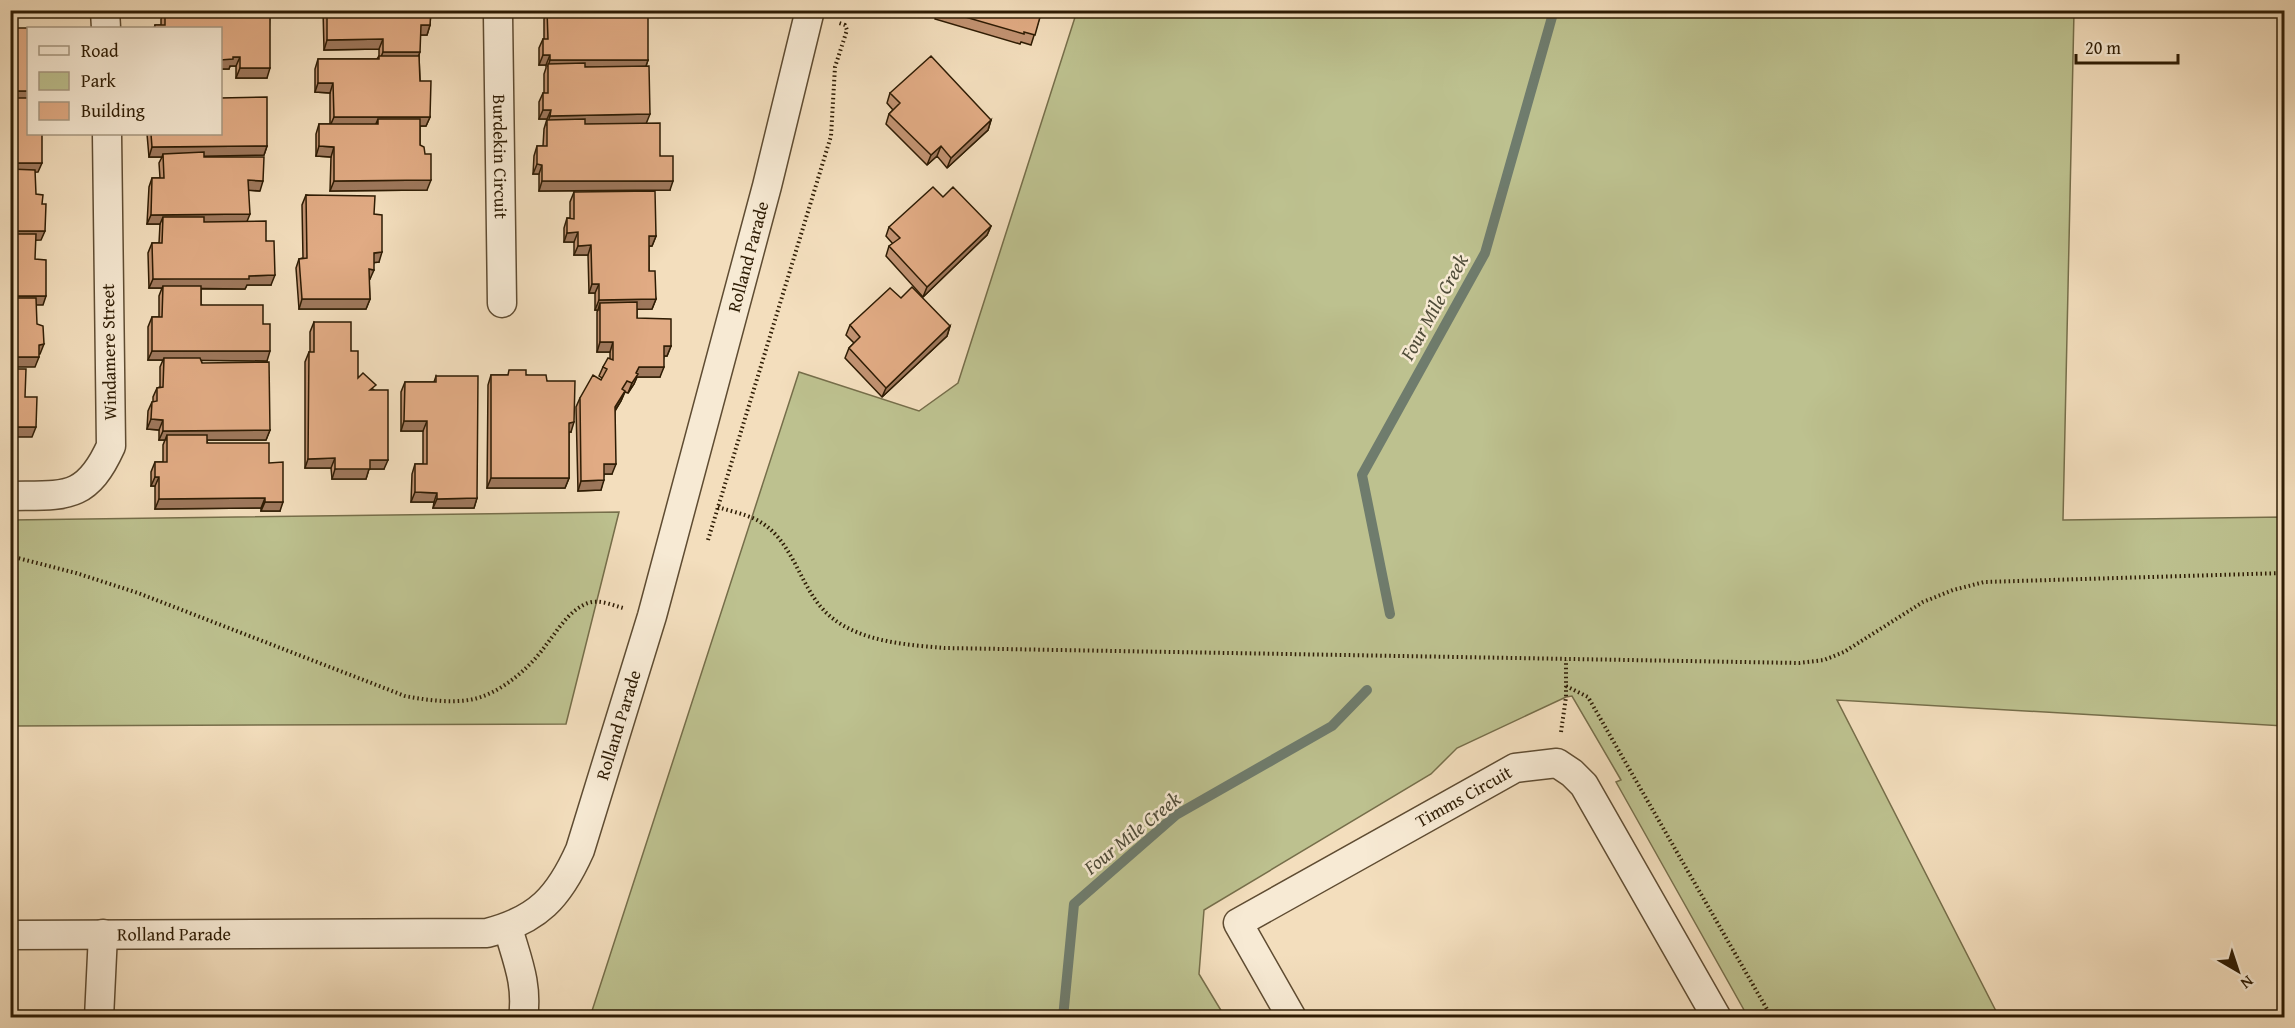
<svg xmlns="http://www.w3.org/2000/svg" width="2295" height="1028" font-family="'Gentium Book Plus',serif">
  <rect width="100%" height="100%" fill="#f3debd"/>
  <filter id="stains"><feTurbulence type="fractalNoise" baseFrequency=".00333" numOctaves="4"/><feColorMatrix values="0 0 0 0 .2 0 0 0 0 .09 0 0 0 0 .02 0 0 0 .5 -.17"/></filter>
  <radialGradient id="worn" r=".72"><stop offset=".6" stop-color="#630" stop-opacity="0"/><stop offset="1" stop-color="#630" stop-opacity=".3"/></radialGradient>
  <path fill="#bdc18f" stroke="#766e4a" stroke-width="1.5" d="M1077 11H2074L2063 520 2284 517V726L1837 700 1999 1017H1748L1616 782 1621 780 1572 696 1566 697 1457 748 1431 774 1204 910 1199 974 1225 1017H590L799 372 919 411 958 383Z
    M619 512 566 724 11 726V520Z"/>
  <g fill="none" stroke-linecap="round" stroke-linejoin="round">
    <path stroke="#6f7c6d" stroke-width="10" d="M1390 614 1362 475 1485 253 1554 10
      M1063 1018 1074 904 1176 815 1332 726 1367 690"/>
    <g stroke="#5f4c32" stroke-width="31">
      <g id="minor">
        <path id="s1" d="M496 10 498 15 502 303"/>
        <path d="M105 11 106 28"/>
        <path d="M10 496C65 495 86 501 111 446L107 134"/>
        <path d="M508 928C517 960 528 984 523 1018"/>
        <path id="s2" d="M10 935 487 933C538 920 559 897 580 850L652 616 767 186 810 10"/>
        <path d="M99 1018 103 934"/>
        <path id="s3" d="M1292 1018 1238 923 1515 768 1557 763 1572 773 1584 785 1717 1018"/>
      </g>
    </g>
    <path stroke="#2e1c04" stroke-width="4" stroke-dasharray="1.5 3" stroke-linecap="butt" d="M718 507C730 511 745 514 757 520 796 541 799 591 831 617 861 642 908 645 945 648L1799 663 1824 660 1844 652 1923 602 1953 590 1984 582 2284 573
      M708 540 831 136 835 67 847 30 845 25 839 23
      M10 556 76 573 138 593 405 696C426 700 448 703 469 700 499 695 529 669 546 645 558 630 569 610 588 603 599 599 612 605 623 608
      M1566 686 1588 697 1772 1018
      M1561 732 1566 697V660"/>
    <use href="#minor" stroke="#f7ead4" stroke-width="28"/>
  </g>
  <path fill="#c29372" stroke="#2e1c04" stroke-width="1.5" d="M164 10H270L267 78H236V66H230L229 69H220V28H154L155 25H161V19Z
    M323 10H431L430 25 427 35H420L419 56 420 81 430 117 426 126H420V145L427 190 330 191 331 157 316 156V134L319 124H330V93L315 92V69L318 59H377L379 56V49L324 50Z
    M547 10H615L614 11 648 60 646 66V123L660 156 670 190 539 191V174H533L534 156 537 146H543L544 129 547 119H539V102L543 93H544V74L546 68V65H539V48L543 39H544V19Z
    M937 10H1042L1031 45 1021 42 1020 44 935 19Z
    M890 93 991 120 988 130 947 168 937 156 927 165 886 124 889 114 893 110 887 103Z
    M147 134H220L267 146 264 155 204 156 260 191 248 190 247 221 266 241 271 285H247L245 289H201V305L263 324 267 361 201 360 202 363 270 430 266 440H207V443L269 463 280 511H261V508L155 509V486H151V472L155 462H163V445L165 440H159V430L147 429 148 411 152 402H153V397L157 388 160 387V367L163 360H148V327L152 317H159V296L162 288H149L148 253 152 243H159L160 224H147L149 187 152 178H160L159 163 162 157H149Z
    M574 192 656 236 652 246H649V271L656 299 652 309H637V318L671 346 667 356H664L660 377H637L634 384 628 393 625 392 621 401 615 411 612 474H604L601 490 578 491 576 407 580 398 601 380 602 378 599 376 603 367 610 358V352H597V312L598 310H595V293H589L588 255H574V242H564V228L567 218H570V202Z
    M306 195 374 214 379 262H374L370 279H369L370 299 366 309H299L296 268 299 259 303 258 302 205Z
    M991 226 987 235 923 297 886 256 889 246 893 244 886 236 889 227Z
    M901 298 950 326 947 336 882 397 845 358 849 348 854 343 846 335 850 325Z
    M314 322 351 351 358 378 374 390 384 469H369L366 479H332L331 468H305V362L309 352H310V332Z
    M491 375H526L547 381 571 432H569V478L565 488H487L488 385Z
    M436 376 477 498 474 508H433L434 502H411L412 474 415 464H423V431H401V392L405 382H434Z"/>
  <path fill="#9e785c" stroke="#2e1c04" stroke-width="1.5" d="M574 10H615L612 17Z
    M421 25H430L427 35H417Z
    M383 39 379 49 324 50 327 40Z
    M383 52H420L416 62H379Z
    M543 55H550L546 65H539Z
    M233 57H240L236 66H230L229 69H220V60Z
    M550 60H648L645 69 548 66Z
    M240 68H270L267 78H236Z
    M318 83H333L330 93 315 92Z
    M10 91H28V100H10Z
    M543 110H551L547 119H539Z
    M650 114 646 124 547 125 550 116Z
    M334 117H430L426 126H378V119L375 126H330Z
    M991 120 988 130 947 168 951 158Z
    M267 146 264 155 163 157V154L162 157H149L152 147Z
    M319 146 334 147 331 157 316 156Z
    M941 146 937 156 927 165 931 155Z
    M10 163H42L38 172 10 173Z
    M537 164 542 165 539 174H533Z
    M248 180 263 181 260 191 244 190Z
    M431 180 427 190 330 191 334 181Z
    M542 181H673L670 190 539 191Z
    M250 214 246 224H163V217L160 224H147L151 215Z
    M991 226 987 235 923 297 927 287Z
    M10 231H45L41 240 10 241Z
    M578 232 574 242H564L567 233Z
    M649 236H656L652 246H646Z
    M591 245 588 255H574L578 246Z
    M382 252 379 262 371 263 374 253Z
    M369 269 374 270 370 279H365Z
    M275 275 271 285H247L245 289 163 288V286L162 288H149L153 279Z
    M592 284H599L595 293H589Z
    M10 296H46L43 305H10Z
    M302 299H370L366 309H299Z
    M656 299 652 309 600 310V303L598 310H595L599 300Z
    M950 326 947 336 882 397 886 388Z
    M600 342H613L610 352H597Z
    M44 344 40 354H35L39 345Z
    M664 346H671L667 356H660Z
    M152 351H270L267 361 164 360V358L163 360H148Z
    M10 357H39L35 367H10Z
    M639 367H664L660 377H637L634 384 628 393 636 373Z
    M625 391 621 401 611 417 615 407Z
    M151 419 163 420 159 430 147 429Z
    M404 421H427L423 431H401Z
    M574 422 571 432H565L569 423Z
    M10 427H36L32 437H10Z
    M270 430 266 440H167V435L165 440H159L163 431Z
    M335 458 331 468H305L308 459Z
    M370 460H388L384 469H369L366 479H332L335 469Z
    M604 464H616L612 474H600Z
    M155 477H159L155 486H151Z
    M491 478H569L565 488H487Z
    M604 480 601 490 578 491 581 481Z
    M415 492 437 493 434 502H411Z
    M265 498 261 508 155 509 159 499Z
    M477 498 474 508H433L437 499Z
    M265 502H283L280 511H261Z"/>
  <path fill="#e1ab84" stroke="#2e1c04" stroke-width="1.5" d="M165 10H270V68H240V57H233V59L220 60V28H155V25H165Z
    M327 10H431L430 25H421L420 52H383V39L327 40Z
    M547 10 648 11V60H550V55H543V39H548Z
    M941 10H1042L1035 35 1024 32V34Z
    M10 28H38H28V91H10Z
    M379 56H419L420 81H431L430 117H334L333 83H318V59H379Z
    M931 56 991 120 951 158 941 146 931 155 889 114 900 103 890 93Z
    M585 63V67L649 66 650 114 550 116 551 110H543V93H548V64Z
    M267 97V146L152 147 151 134H220V98Z
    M10 98H28V134H42V163H10Z
    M378 119H420V145L424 147 425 154H431V180L334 181V147L319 146V124H378Z
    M585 119V124L660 123V156H673V181H542V165L537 164V146H547V120Z
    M204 152V157H264L263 181 248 180 250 214 151 215 152 178H164L163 154Z
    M10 169 35 170 36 194 43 195 42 204H46L45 231H10Z
    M933 187 943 197 953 187 991 226 927 287 889 246 900 238 889 227Z
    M655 191 656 236H649V271H655L656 299 599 300V284H592L591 245 578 246V232L567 233V218L574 219V192Z
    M306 195 375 196 374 214 382 215V252L374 253V270L369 269 370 299H302L299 259 307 258Z
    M163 217H204V222L266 221V241H274L275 275 249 276V279H153L152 243H162Z
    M10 234H36L35 259 46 260V296H10Z
    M163 286H201V305H263V324H270V351H152V317H162Z
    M912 287 950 326 886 388 849 348 860 337 850 325 890 288 901 298Z
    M10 298H36L37 324 43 326 44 344 39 345V357H10Z
    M637 302V318L671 319V346H664V367H639L636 373 638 374 632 383 627 381 622 389 625 391 615 407 616 464H604V480L581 481 580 398 593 375 601 380 607 369 603 367 608 358 613 360V342H600V303Z
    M314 322H351V351H358V378L363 373 376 385 370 390H388V460H370V469H335V458L308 459 309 352H314Z
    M164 358H200L202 363 269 362 270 430 163 431V420L151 419 152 402 157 401V388L163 387Z
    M10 369H26L25 397H37L36 427H10Z
    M509 370H526V375H546L547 381H575L574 422 569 423V478H491V375H508Z
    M436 376H478L477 498 437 499V493L415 492V464H427V421H404L405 382H436Z
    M167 435H207V443H269V463L283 462V502H265V498L159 499V477H155V462H167Z"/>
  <g text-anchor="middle" stroke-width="5" stroke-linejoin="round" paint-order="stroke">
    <g font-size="18" fill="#2e1c04" stroke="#f7ead4">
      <text dy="6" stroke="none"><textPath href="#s1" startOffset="147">Burdekin Circuit</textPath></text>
      <text dy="6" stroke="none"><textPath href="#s2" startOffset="1224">Rolland Parade</textPath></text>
      <text transform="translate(109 352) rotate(-91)" y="6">Windamere Street</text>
      <text dy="6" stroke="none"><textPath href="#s2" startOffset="738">Rolland Parade</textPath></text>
      <text dy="6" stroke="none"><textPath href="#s3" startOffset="368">Timms Circuit</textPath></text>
      <text dy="6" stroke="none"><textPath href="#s2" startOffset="164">Rolland Parade</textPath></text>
    </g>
    <g font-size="20" font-style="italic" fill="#4f4c39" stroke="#f7ead4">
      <text transform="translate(1434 307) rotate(-61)" y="7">Four Mile Creek</text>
      <text transform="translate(1132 833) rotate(-39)" y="7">Four Mile Creek</text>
    </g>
  </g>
  <rect width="2295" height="1028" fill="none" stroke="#f3debd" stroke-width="36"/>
  <rect x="12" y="12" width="2271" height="1004" fill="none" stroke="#2e1c04" stroke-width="3"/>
  <rect x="18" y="18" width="2259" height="992" fill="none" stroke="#2e1c04" stroke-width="1.5"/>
  <rect x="27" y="27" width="195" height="108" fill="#f7ead4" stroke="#a79881" stroke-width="1.5"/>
  <rect x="39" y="46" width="30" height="9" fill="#f7ead4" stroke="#a79881" stroke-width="1.5"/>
  <text x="81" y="57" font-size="18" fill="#2e1c04">Road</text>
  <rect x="39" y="72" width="30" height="18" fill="#bdc18f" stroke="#a79881" stroke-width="1.5"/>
  <text x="81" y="87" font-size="18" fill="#2e1c04">Park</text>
  <rect x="39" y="102" width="30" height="18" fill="#e1ab84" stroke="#a79881" stroke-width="1.5"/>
  <text x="81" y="117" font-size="18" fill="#2e1c04">Building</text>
  <g transform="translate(2238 971) rotate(141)" stroke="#f7ead4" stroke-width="4.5" paint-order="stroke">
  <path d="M0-4.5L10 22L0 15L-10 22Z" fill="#2e1c04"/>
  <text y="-9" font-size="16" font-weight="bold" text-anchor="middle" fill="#2e1c04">N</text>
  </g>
  <path d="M2076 54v9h102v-9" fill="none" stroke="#2e1c04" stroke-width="3"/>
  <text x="2085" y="54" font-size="18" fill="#2e1c04" stroke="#f7ead4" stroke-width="4.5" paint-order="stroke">20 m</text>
  <rect width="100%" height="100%" filter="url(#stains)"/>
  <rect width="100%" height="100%" fill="url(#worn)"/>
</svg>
